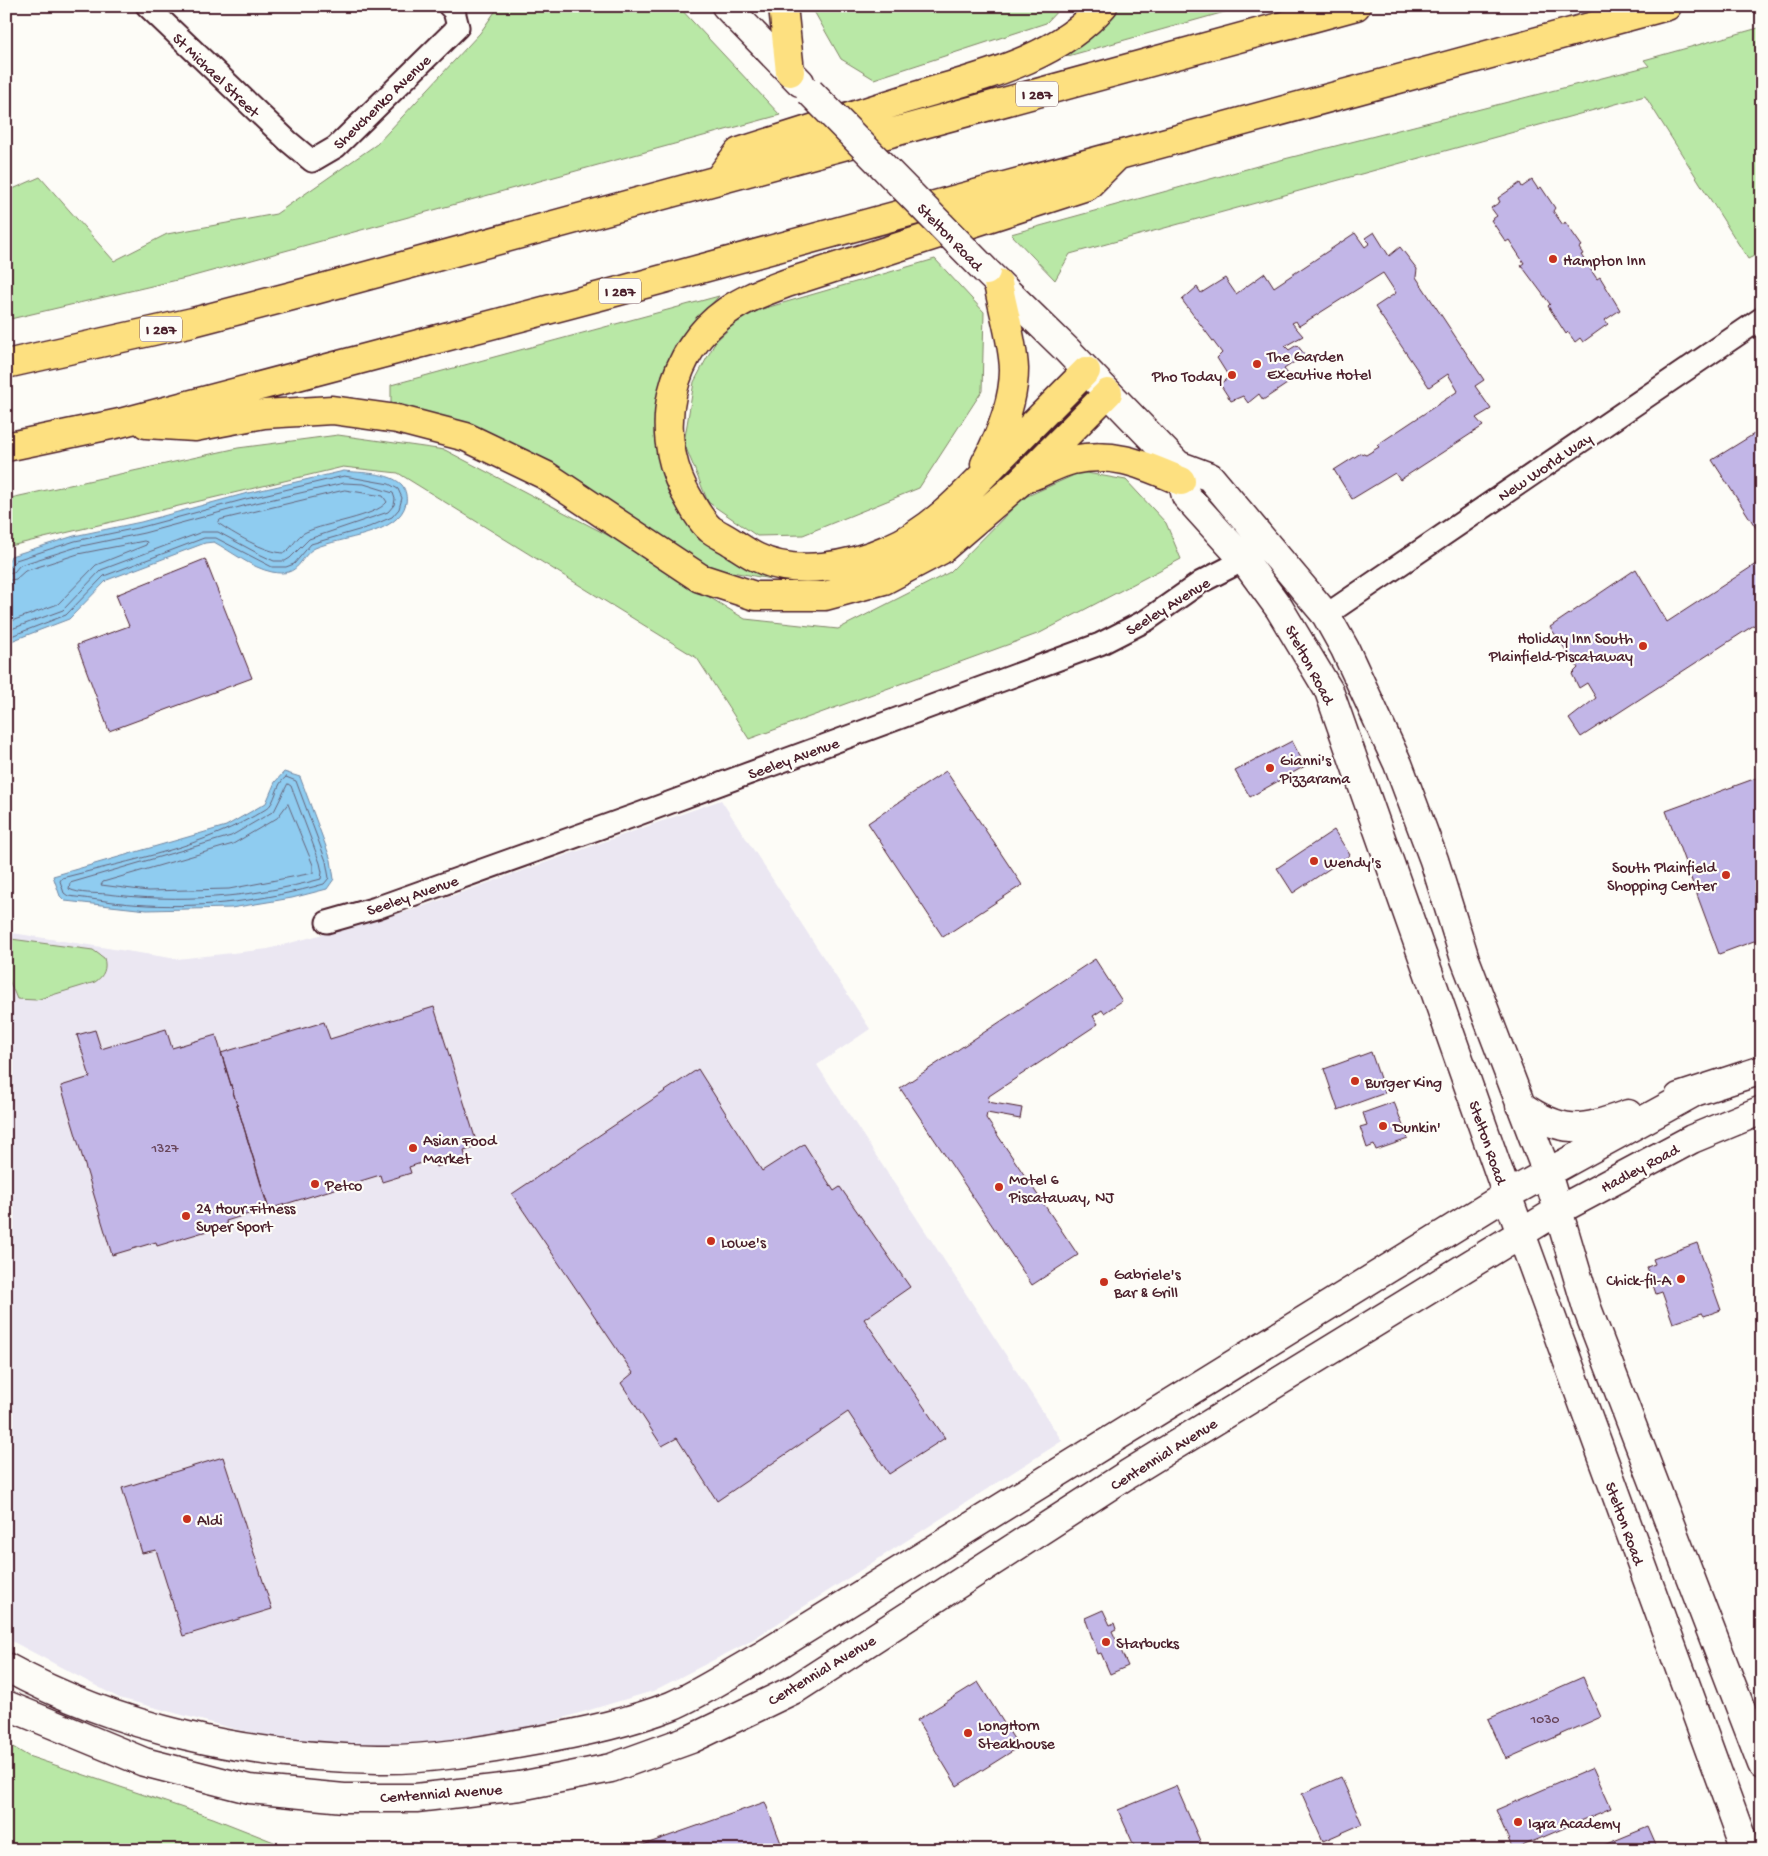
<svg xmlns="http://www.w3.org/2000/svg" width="1768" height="1856" font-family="'Gochi Hand',sans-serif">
  <rect width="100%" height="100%" fill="#fdfcf7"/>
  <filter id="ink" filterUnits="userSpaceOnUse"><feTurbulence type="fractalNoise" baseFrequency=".02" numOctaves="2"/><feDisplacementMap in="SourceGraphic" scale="10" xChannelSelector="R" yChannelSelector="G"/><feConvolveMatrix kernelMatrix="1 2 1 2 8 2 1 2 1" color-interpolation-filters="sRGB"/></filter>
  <g filter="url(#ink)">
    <path fill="#ebe7f2" d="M721 800 870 1029 817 1065 1062 1441 747 1643 653 1691 546 1723 445 1744 366 1747 293 1740 238 1730 119 1698 6 1638V932L177 959 268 949 415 909Z"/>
    <path fill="#b9e8a6" stroke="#828468" d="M499 6H678L780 115 190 277 6 320V192L40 177 114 261 167 234 276 214 377 144 480 33Z
      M811 6H1062L1046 23 874 79 841 59Z
      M1116 6H1246L1011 72Z
      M1762 27V252L1748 259 1645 96 1070 254 1055 280 1011 234 1261 165 1649 66 1644 60Z
      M935 259 984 312 982 391 919 488 803 535 757 536 708 502 684 443 694 382 716 341 745 314Z
      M719 296 675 344 654 422 670 497 727 557 771 579 698 566 618 510 503 439 391 403V385Z
      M338 435 445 450 613 538 745 619 838 629 950 572 1023 498 1081 472 1126 480 1166 523 1181 559 1040 633 749 739 697 658 398 473 343 467 6 547V499L238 448Z
      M11 939 93 950 104 958C107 968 104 976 95 982L36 1000 17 999 6 973V943Z
      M6 1743 28 1756 213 1818 284 1846 286 1850H6Z"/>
    <path fill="#8fccf0" stroke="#7387a1" d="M344 471C360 473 390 472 402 485 406 490 407 498 406 503 399 535 341 537 315 548 299 556 301 578 272 572 252 568 232 552 214 542L205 543 107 580 69 619 6 643V566L11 556 74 536 141 522 244 494Z
      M284 772 300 777 331 860 334 879 327 889 292 898 231 908 147 910 65 901 60 896 53 876 226 826 266 803 275 782Z"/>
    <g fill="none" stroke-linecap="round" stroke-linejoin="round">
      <path stroke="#66647a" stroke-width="1" d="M345 490 383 496 387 502C375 517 325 523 306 532 296 536 293 548 284 553 266 553 232 533 218 523L220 520Z
        M6 567 11 566 16 560 75 541 142 527 246 499 344 476 389 484 398 489 402 498 399 509 392 517 369 527 311 544 294 564 286 567H272L216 538H204L104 576 66 615 6 638
        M6 573 14 572 20 565 77 547 144 533 247 505 344 483 364 484 393 493 395 499 394 505 388 512 309 539 290 558 285 561H274L259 554 218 532H202L101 570 63 610 6 631
        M6 581 16 579 25 571 78 554 144 541 147 542 146 545 96 565 58 604 6 623
        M286 777 296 781 326 861 329 878 324 884C267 900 207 908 147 905 121 904 94 899 68 896L64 893 60 881 62 878C131 860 205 847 266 809 277 802 275 784 286 777Z
        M288 784 291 786 320 863 322 872 321 879C251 898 179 903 107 894 96 893 79 894 69 889L70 883 231 836 274 811Z
        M288 804 313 865V873L229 889 148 891 101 885 103 882 233 844 277 818Z"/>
    </g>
    <path fill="#c2b6e7" stroke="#4a1f2b" d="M1532 180 1538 189 1541 187 1555 208 1553 211 1563 225 1565 222 1582 246 1579 248 1583 254 1581 255 1597 279 1600 277 1620 310 1605 320 1608 324 1583 342 1580 338 1575 342 1568 332 1566 334 1548 306 1550 304 1521 265 1524 263 1509 240 1506 242 1491 220 1497 216 1491 208 1500 202 1498 198 1520 183 1522 187Z
      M1374 232 1389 256 1400 247 1417 269 1416 277 1484 380 1475 386 1491 409 1476 418 1483 426 1400 480 1395 473 1352 499 1334 470 1361 453 1366 455 1379 447 1377 445 1458 391 1448 374 1429 387 1375 307 1396 293 1383 273 1299 326 1296 321 1292 323 1303 336 1285 346 1289 350 1297 345 1305 355 1284 369 1293 380 1263 400 1259 394 1248 403 1243 396 1231 401 1220 384 1229 377 1217 358 1222 353 1182 300 1197 287 1201 293 1225 278 1236 294 1265 273 1274 287 1355 233 1365 247 1370 243 1365 238Z
      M1754 434 1762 445V537L1712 460Z
      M205 559 252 678 109 731 77 645 129 626 116 595Z
      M1762 560V620L1581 737 1569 719 1596 698 1587 683 1579 688 1572 674 1578 668 1550 627 1636 569 1667 622Z
      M1292 741 1305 766 1250 797 1235 771Z
      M946 771 1022 885 943 937 868 823Z
      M1762 776V938L1719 954 1666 811Z
      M1334 830 1350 855 1293 893 1277 868Z
      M1095 959 1122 1001 1104 1013 1102 1010 1093 1016 1098 1024 989 1096 988 1102 1022 1108 1020 1119 987 1113 986 1118 1078 1255 1032 1285 900 1088Z
      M434 1007 478 1147 464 1151 466 1158 436 1167 433 1159 409 1167 411 1173 382 1182 380 1175 269 1209 221 1053 324 1022 330 1039Z
      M166 1029 172 1048 216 1035 268 1208 226 1221 227 1225 157 1246 156 1242 112 1255 61 1086 90 1077 77 1035 95 1030 101 1049Z
      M1371 1052 1385 1093 1338 1110 1324 1069Z
      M698 1069 762 1171 804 1144 834 1191 840 1187 910 1287 864 1319 945 1438 889 1474 848 1412 717 1501 677 1438 662 1446 621 1383 633 1373 512 1194Z
      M1394 1102 1408 1139 1376 1150 1374 1145 1367 1148 1360 1127 1367 1125 1363 1113Z
      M1697 1243 1721 1310 1704 1316 1702 1313 1673 1323 1662 1292 1656 1294 1647 1267 1655 1264 1653 1259Z
      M223 1457 272 1609 183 1636 156 1550 142 1553 122 1488Z
      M1103 1610 1110 1625 1114 1623 1116 1629 1112 1631 1128 1666 1110 1674 1101 1653 1098 1654 1085 1618Z
      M1583 1677 1601 1717 1506 1759 1488 1719Z
      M978 1682 1019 1747 957 1786 917 1720Z
      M1593 1768 1611 1808 1513 1850 1496 1810Z
      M1341 1777 1362 1824 1323 1841 1302 1794Z
      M1176 1786 1204 1850H1136L1118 1810Z
      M765 1802 781 1843 775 1850H629Z
      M1648 1827 1658 1850H1606L1604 1845Z"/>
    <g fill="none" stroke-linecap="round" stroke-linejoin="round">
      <g stroke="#4a1f2b" stroke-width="25">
        <path id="minor" d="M147 6 288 141 312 161 336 147 458 27 454 11 449 6
          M1326 615 1762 318
          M327 922 376 908 636 815 1100 644 1147 620 1201 582 1244 560"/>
      </g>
      <g stroke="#4a1f2b" stroke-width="31">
        <path id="secondary" d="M726 6 800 82
          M989 274 1067 350 1178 465 1210 477 1326 615 1345 649 1398 764 1434 860 1465 959 1547 1173 1587 1308 1762 1764
          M1178 465 1186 496 1244 560 1279 608 1329 691 1507 1195 1746 1850
          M1679 1097 1762 1070
          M1520 1105C1564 1135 1580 1131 1628 1114
          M6 1667C119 1729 249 1757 378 1759 428 1760 479 1751 528 1742 576 1734 625 1724 671 1706 700 1694 736 1670 765 1654L1507 1195 1695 1092
          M6 1705 144 1762 249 1789 344 1798H416L520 1786 611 1768 691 1739 797 1688 1128 1474 1559 1210 1692 1139 1762 1110"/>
      </g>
      <g stroke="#4a1f2b" stroke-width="31">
        <path id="motorway" d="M783 6 790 72
          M718 180 739 152C794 135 850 117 906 99 974 78 1055 62 1103 6
          M6 364 193 322 315 290 1356 6
          M1086 371C1057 400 1028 430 999 459 966 493 932 531 888 549 850 566 796 577 756 557 748 553 741 548 733 543 726 538 717 534 710 529 699 519 691 503 684 490 653 428 670 351 727 311 745 298 766 291 787 283L1087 186 1118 155
          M146 424 195 427 264 414 332 410 397 419 466 437 545 475 700 578 755 596H825L884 580 941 550 1020 482 1108 393
          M6 447 120 423 619 291 1667 6
          M985 464C1000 436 1014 402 1014 369 1013 341 1003 311 998 283
          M1032 476C1045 471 1059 463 1072 460 1116 451 1143 465 1181 481"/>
      </g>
      <use href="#minor" stroke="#fdfcf7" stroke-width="21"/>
      <use href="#secondary" stroke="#fdfcf7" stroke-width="28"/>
      <use href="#motorway" stroke="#fde080" stroke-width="28"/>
      <g stroke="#4a1f2b" stroke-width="31" stroke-linecap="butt">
        <path id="secondary-bridge" d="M810 92 986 271"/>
      </g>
      <use href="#secondary-bridge" stroke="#fdfcf7" stroke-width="28"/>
    </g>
  </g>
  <g fill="#c8321e" stroke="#fdfcf7" stroke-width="2">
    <circle cx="1553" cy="259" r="5"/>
    <circle cx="1257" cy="364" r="5"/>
    <circle cx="1232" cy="375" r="5"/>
    <circle cx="1643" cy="646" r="5"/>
    <circle cx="1270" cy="768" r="5"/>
    <circle cx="1314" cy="861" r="5"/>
    <circle cx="1726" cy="875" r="5"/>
    <circle cx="1355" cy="1081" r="5"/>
    <circle cx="1383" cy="1126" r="5"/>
    <circle cx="413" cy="1148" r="5"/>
    <circle cx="315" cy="1184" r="5"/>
    <circle cx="999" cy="1187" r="5"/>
    <circle cx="186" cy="1216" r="5"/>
    <circle cx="711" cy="1241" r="5"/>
    <circle cx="1681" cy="1279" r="5"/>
    <circle cx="1104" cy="1282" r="5"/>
    <circle cx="187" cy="1519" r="5"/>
    <circle cx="1106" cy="1642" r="5"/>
    <circle cx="968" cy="1733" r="5"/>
    <circle cx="1518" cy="1822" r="5"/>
  </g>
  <g text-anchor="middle" stroke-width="4.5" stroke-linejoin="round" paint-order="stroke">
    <g font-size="14" fill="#68455a">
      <text x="165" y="1152">1327</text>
      <text x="1545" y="1723">1030</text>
    </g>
    <g fill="#fdfcf7" stroke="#806168" stroke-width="1">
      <rect x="1016" y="81.5" width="42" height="25" rx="4"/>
      <rect x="599" y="278.5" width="42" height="25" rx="4"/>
      <rect x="140" y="316.5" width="42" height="25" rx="4"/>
    </g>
    <g font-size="15" font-weight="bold" fill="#4a1f2b">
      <text x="1037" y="99">I 287</text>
      <text x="620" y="296">I 287</text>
      <text x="161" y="334">I 287</text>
    </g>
    <g font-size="16" fill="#4a1f2b" stroke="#fdfcf7">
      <text transform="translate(217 74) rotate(44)" y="6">St Michael Street</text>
      <text transform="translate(381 101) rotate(-44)" y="6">Shevchenko Avenue</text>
      <text transform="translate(951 236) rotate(46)" y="6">Stelton Road</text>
      <text transform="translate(1544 466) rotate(-34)" y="6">New World Way</text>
      <text transform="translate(1167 605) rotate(-32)" y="6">Seeley Avenue</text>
      <text transform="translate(1311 664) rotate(62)" y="6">Stelton Road</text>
      <text transform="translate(793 757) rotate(-20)" y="6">Seeley Avenue</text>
      <text transform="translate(412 894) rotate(-19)" y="6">Seeley Avenue</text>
      <text transform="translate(1489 1142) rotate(71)" y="6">Stelton Road</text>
      <text transform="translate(1639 1167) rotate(-28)" y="6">Hadley Road</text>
      <text transform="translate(1163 1453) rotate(-32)" y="6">Centennial Avenue</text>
      <text transform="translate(1626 1523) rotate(70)" y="6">Stelton Road</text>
      <text transform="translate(821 1669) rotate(-31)" y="6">Centennial Avenue</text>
      <text transform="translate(441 1792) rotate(-4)" y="6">Centennial Avenue</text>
    </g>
    <g font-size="16" fill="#4a1f2b" stroke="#fdfcf7" text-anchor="start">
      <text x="1563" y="265">Hampton Inn</text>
      <text x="1267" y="361">The Garden<tspan x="1267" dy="18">Executive Hotel</tspan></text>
      <text x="1222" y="381" text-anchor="end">Pho Today</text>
      <text x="1633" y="643" text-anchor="end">Holiday Inn South<tspan x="1633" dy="18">Plainfield-Piscataway</tspan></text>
      <text x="1280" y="765">Gianni's<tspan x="1280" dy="18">Pizzarama</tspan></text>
      <text x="1324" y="867">Wendy's</text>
      <text x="1716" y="872" text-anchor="end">South Plainfield<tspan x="1716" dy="18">Shopping Center</tspan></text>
      <text x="1365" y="1087">Burger King</text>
      <text x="1393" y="1132">Dunkin'</text>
      <text x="423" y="1145">Asian Food<tspan x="423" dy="18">Market</tspan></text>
      <text x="1009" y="1184">Motel 6<tspan x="1009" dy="18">Piscataway, NJ</tspan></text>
      <text x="325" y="1190">Petco</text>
      <text x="196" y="1213">24 Hour Fitness<tspan x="196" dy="18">Super Sport</tspan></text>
      <text x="721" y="1247">Lowe's</text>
      <text x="1114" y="1279">Gabriele's<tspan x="1114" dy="18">Bar &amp; Grill</tspan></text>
      <text x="1671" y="1285" text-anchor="end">Chick-fil-A</text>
      <text x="197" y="1525">Aldi</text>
      <text x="1116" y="1648">Starbucks</text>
      <text x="978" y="1730">LongHorn<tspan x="978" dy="18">Steakhouse</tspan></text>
      <text x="1528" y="1828">Iqra Academy</text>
    </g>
  </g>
  <rect width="1768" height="1856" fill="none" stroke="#fdfcf7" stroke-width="25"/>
  <rect x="12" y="12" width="1743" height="1831" fill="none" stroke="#4a1f2b" stroke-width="2" filter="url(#ink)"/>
</svg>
